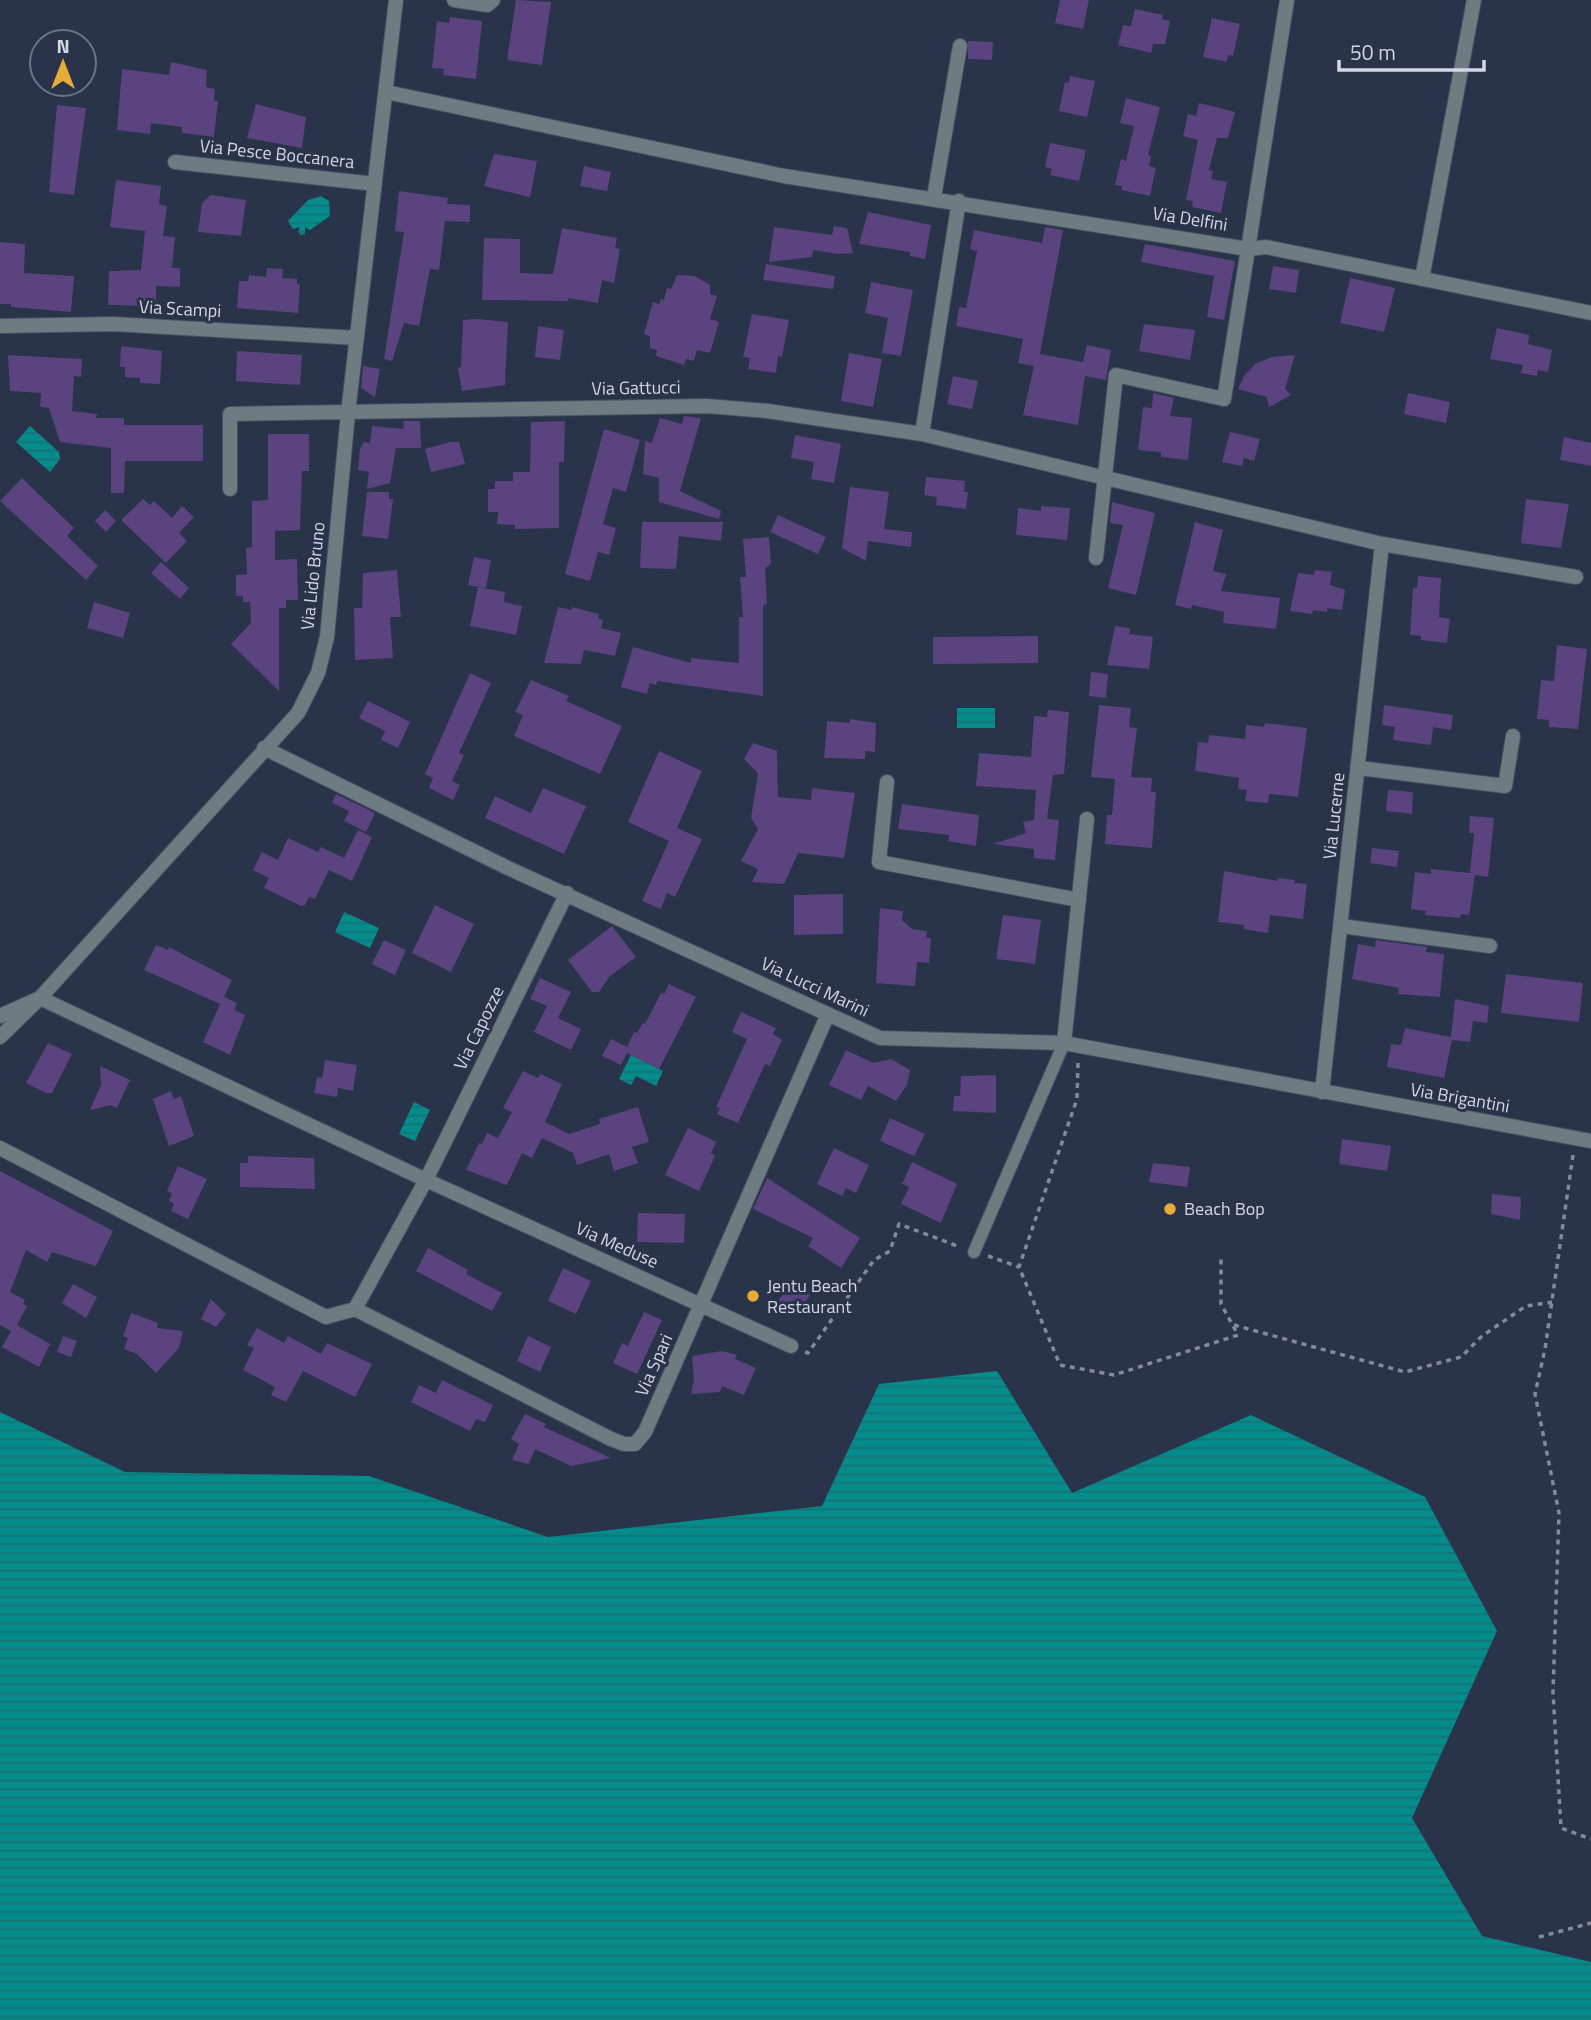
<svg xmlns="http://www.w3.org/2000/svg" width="1591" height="2020" font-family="'Titillium Web',sans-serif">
  <defs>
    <pattern id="water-rules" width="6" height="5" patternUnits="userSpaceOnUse" patternTransform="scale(1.75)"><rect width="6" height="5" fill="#048b8b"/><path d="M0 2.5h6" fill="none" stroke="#197172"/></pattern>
  </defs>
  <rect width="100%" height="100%" fill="#293349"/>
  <path fill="url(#water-rules)" d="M321 196 329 201 330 216 310 230 305 227V234L301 235 298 232 300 227 293 229 288 221 308 200Z
    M30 426 59 452 60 459 50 472 16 442Z
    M957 708H995V728H957Z
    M344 912 379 928 370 948 335 932Z
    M631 1055 663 1071 656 1086 636 1076 631 1085 619 1079Z
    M414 1102 430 1110 415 1141 399 1134Z
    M997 1371 1072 1493 1251 1415 1425 1497 1497 1631 1412 1818 1482 1936 1591 1962V2020H0V1412L125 1472 369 1476 548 1537 822 1506 879 1384Z"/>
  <path fill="#5a437f" d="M516 0 551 2 542 65 507 60Z
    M1060 0H1089L1083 29 1055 23Z
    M1135 9 1163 15 1162 19 1170 21 1165 44H1153L1151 53 1118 45 1123 25 1131 26Z
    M450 17 482 21 476 79 443 75 444 69 432 68 437 21 449 23Z
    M1212 18 1240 24 1233 56 1228 55 1227 62 1203 57Z
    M968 41 993 42 992 60 968 59Z
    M171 62 207 70 206 87 215 89 214 101H218L214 137 182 133V127L151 123 150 134 117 130 122 69 169 75Z
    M1070 76 1095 81 1087 117 1059 111 1065 82 1069 83Z
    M1126 98 1160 107 1148 155 1151 156 1149 166 1156 168 1150 196 1121 190 1122 186 1115 185 1121 159 1126 161 1134 126 1120 123Z
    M1199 103 1235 112 1228 138H1217L1209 170 1213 171 1211 179 1227 182 1221 213 1192 207 1193 201 1186 200 1198 140 1183 136 1188 114 1196 116Z
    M256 104 306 117 302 148 247 138Z
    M57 105 86 108 74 195 49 192Z
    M1050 143 1086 150 1079 181 1050 175 1052 169 1045 167Z
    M494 154 537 161 530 197 484 186Z
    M584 166 611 172 607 191 580 186Z
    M116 180 161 186 159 204 167 206 163 236 175 237 172 268H180V287L156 286V306L108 305 109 271 141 270 145 231 110 227Z
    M399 191 448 198 447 204 470 205V222L445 221 439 270 430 269 419 326 404 323 392 361 384 359 404 232 395 231Z
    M211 195 246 200 241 236 198 232 202 203Z
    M868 212 931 225 925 259 910 256V252L859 244Z
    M834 226 847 228 853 253 837 254 813 250 812 257 769 262 774 227 832 235Z
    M1045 227 1063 230 1040 354 1083 362 1087 345 1111 350 1106 380 1085 376 1078 425 1023 415 1034 366 1018 363 1023 339 956 326 959 307 966 308 977 251 970 249 974 230 1042 243Z
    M562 228 617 238 615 248 620 249 614 283 602 280 598 303 568 298V301L482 300 484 238 520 239V273L553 274Z
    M0 242 25 244 24 273 74 276 71 312 11 307V304H0Z
    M1145 244 1235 261 1224 320 1207 317 1214 276 1141 262Z
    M766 264 835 276 833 289 763 280Z
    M1273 266 1299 270 1296 293 1269 289Z
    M267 268 283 269 282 278 297 279V284H300L298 313 237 308 239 281H248L249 275 266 277Z
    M677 275 695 276 710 285V294L717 296 710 319 719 322 710 353 697 350 694 361 686 359 684 365 656 356 657 350 650 348V336L644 334 653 302 659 304 661 299 664 300 667 288 671 289Z
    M1350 278 1395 288 1384 332 1340 323Z
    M871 282 913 290 901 356 882 353 888 318 865 313Z
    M752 314 789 320 782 357 778 356 776 373 748 369 750 358 743 357Z
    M477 319 508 322 505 385 462 391 458 368 461 367 463 320Z
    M1144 324 1195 330 1190 360 1139 351Z
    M538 326 564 330 560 360 535 357Z
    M1497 328 1529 335 1528 344 1552 350 1548 372 1538 370 1537 376 1521 373 1523 365 1490 359Z
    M121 346 162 351 160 384 140 383V378L125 377V367H120Z
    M237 351 302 355 300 385 236 381Z
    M849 353 882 359 873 407 841 401Z
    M8 355 82 359 81 377 74 376 72 411 97 414 96 418H124V425H203V461H125L124 493H111V448L60 442 49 408 40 407 41 393 10 391Z
    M1295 355 1285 389 1291 395 1269 407 1267 397 1238 389 1244 376 1255 364 1272 357Z
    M363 366 380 369 375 397 361 388Z
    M953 376 978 381 972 409 947 404Z
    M1153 393 1174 398 1170 416 1192 418 1188 460 1161 457V452L1138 450 1143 407 1152 408Z
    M1408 393 1450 402 1446 423 1404 414Z
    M684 416 701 418 680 491 721 511 719 519 659 502V478L643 474 645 441 652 443 660 418 682 424Z
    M403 421H420L421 448H396L390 483 367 489 369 472 358 470 360 449 364 442 370 443 372 426 404 429Z
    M565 421 564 462H559V528L515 529V525L497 524 498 512H488V489H495V481H513V472H530L531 422Z
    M604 429 640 440 626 492 613 488 603 524 616 528 609 555 598 552 590 581 565 574Z
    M1230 432 1260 439 1254 461 1244 458 1242 466 1222 462Z
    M268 434H309V471H302L300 530 275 531V560L297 559 298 600H286V608H279V691L231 644 251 623 250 602H243V596H236V575L247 574 246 548 252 547V501L268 500Z
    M795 435 841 444 834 483 811 479 814 462 791 458Z
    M1564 437 1591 443V466L1560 460Z
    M450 442H459L465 464 431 472 425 449Z
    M926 477 965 481 964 492H968L966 509 936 505 937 497 924 495Z
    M22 478 74 528 67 536 98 566 86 580 0 501Z
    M850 487 889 492 884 529 912 532 911 547 868 541 866 561 842 548Z
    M367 492H389V499H393L388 539 362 536Z
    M143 499 150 505 154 501 172 518 182 506 194 517 179 533 187 541 166 563 121 520Z
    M1526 499 1569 504 1561 548 1521 543Z
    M1112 502 1155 513 1136 595 1108 588 1123 525 1110 523Z
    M1041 506 1070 508 1067 540 1016 535 1018 508 1041 511Z
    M105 510 116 521 106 532 95 521Z
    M778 515 826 537 818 554 770 532Z
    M642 522H723L721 541 679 536 676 569 640 568Z
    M1195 522 1223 530 1213 571 1226 574 1221 591 1280 598 1276 629 1223 623 1224 612 1192 605 1191 609 1175 605Z
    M769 537 771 564 765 568 767 603 763 606V696L657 681 656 685 650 683 647 694 621 687 633 647 691 663V658L739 663V617H743L740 577H746L743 539Z
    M474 557 491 560 486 588 468 585Z
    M161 562 189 588 180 599 151 573Z
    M397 570 401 617H390L393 658 355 660 354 608H362L363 573Z
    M1315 570 1332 572 1330 585 1345 590 1342 610 1327 608V612L1313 610 1312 614 1290 611 1298 573 1314 575Z
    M1418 576 1441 578 1439 617 1450 619 1447 643 1421 640V636L1410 635 1413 588H1417Z
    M478 587 505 592 504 602 522 606 516 635 470 626Z
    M94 602 130 613 123 638 87 628Z
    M558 607 571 610 572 607 599 614 598 618 603 620 601 628 621 633 615 656 584 650 581 664 544 663Z
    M1115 626 1130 628 1129 634 1153 637 1149 669 1107 665Z
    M1038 636V663L933 664V637Z
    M1557 645 1587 649 1578 729 1549 727V720L1537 719 1541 680 1554 681Z
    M1091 672 1108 674 1106 698 1089 696Z
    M470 673 491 683 459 753 464 755 452 781 460 785 453 800 429 788 433 778 425 774Z
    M531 680 569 696 566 701 622 726 600 774 514 736 523 715 515 712Z
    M368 701 410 722 398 748 381 740 385 731 359 718Z
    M1099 705 1131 708 1129 727 1137 728 1131 777 1152 778 1151 792H1156L1152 848 1105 844 1107 815H1112L1115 779 1091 777Z
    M1384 705 1453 715 1451 730 1433 727 1431 745 1393 740 1395 727 1382 725Z
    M1048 710 1069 712 1064 774 1053 775 1047 819 1059 820 1055 860 1034 858V849L993 844 1026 833 1023 822 1034 820 1036 790 976 786 979 753 1031 757 1034 716 1047 717Z
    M850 719 876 723 875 752 865 751V759L824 758 827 721 850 723Z
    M1265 723 1307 728 1298 797 1269 794 1268 803 1245 801 1247 790 1238 789 1239 778 1195 771 1198 742 1208 743 1209 735 1245 739 1246 725 1264 727Z
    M753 743 777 751 778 797 811 800 812 788 855 793 844 858 798 853 784 884 752 882 758 869 741 861 758 829 751 818 758 773 744 759Z
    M659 751 702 771 677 828 702 839 675 897 667 893 661 909 642 901 669 841 628 822Z
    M543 788 586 806 564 854 485 818 495 796 531 813Z
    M1388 790 1413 792 1412 814 1386 811Z
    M336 794 375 813 366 832 344 821 349 811 332 803Z
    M902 804 979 815 976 846 948 841 949 835 898 829Z
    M1470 816 1494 818 1488 877 1475 875 1469 915 1461 914 1460 918 1425 915 1426 911 1411 909 1415 872 1431 874V869L1470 873 1474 833H1469Z
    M358 830 372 837 352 881 329 870 315 899 309 897 305 905 301 906 264 888 269 878 253 870 262 852 278 860 288 838 318 852 321 847 344 858Z
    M1372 848 1399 851 1397 867 1370 863Z
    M1224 871 1278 881V878L1295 880 1294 883 1307 884 1303 919 1270 915 1268 933 1244 929V925L1218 922Z
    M843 894V934L794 935V895Z
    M435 905 474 924 451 972 412 953Z
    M880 908 903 911 902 920 912 929 927 931 926 938H931L929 963 917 962 915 986 876 983Z
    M1003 915 1041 920 1035 964 996 959Z
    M612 926 636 957 610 976 599 992H592L568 960Z
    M384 940 406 950 395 975 372 964Z
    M1376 940 1427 947 1426 952 1444 954 1440 997 1398 994 1399 988 1352 979 1358 944 1375 947Z
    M156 945 168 950 169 947 232 980 224 997 237 1003 234 1010 245 1015 230 1055 203 1042 220 1004 144 970Z
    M1506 974 1583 983 1579 1022 1501 1013Z
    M540 978 571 992 558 1018 581 1029 571 1050 534 1032 547 1006 530 999Z
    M669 984 696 997 659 1069 627 1053 621 1065 602 1056 611 1039 627 1047 634 1032 637 1033 643 1023 645 1024 661 993 664 994Z
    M1455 999 1489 1006 1487 1023 1473 1021 1470 1042 1452 1040 1444 1078 1387 1067 1391 1044 1401 1045 1405 1028 1451 1037Z
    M741 1012 776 1028 773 1034 782 1040 770 1066 765 1064 738 1123 717 1114 720 1108 716 1107 747 1039 732 1032Z
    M48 1043 72 1054 52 1093H46L26 1083Z
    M846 1050 873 1063 891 1059 910 1070 907 1085 896 1101 868 1086 861 1100 829 1085Z
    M325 1060 357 1065 353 1091 338 1088 337 1097 314 1093 317 1077 322 1078Z
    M100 1066 130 1080 117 1108 111 1105 90 1110 101 1085Z
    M523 1071 538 1078 540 1074 562 1084 545 1122 569 1134 600 1124 599 1119 638 1107 649 1142 632 1147 638 1163 614 1171 609 1154 577 1165 573 1153 542 1138 532 1158 522 1153 507 1185 466 1170 479 1143 482 1144 487 1133 498 1138 512 1112 503 1108Z
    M996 1075V1113L953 1111 954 1096H960L961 1076Z
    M171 1091 174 1099 181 1096 194 1136 169 1146 153 1099Z
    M890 1118 925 1134 914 1156 880 1141Z
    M688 1128 716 1142 711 1153 715 1156 699 1191 665 1175Z
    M1342 1139 1391 1146 1387 1171 1339 1164Z
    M834 1148 869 1165 856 1193 846 1188 842 1196 817 1184Z
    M248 1156 314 1158 315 1189 240 1187V1163H248Z
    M912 1162 957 1184 941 1223 901 1204 909 1187 902 1184Z
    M1153 1163 1190 1167 1187 1187 1149 1182Z
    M178 1166 207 1179 188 1219 171 1211 174 1204 169 1201 172 1193 167 1191Z
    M0 1171 113 1231 96 1266 52 1252 47 1262 26 1250 10 1292 25 1300 23 1304 27 1306 17 1325 50 1344 39 1367 2 1347 11 1331 0 1325Z
    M767 1178 860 1238 841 1268 808 1246 813 1238 753 1209Z
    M1492 1194 1521 1197 1520 1220 1491 1214Z
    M638 1213 685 1214 684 1243 637 1242Z
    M428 1248 468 1270 466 1274 502 1293 492 1311 416 1271Z
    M563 1268 591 1281 576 1314 548 1301Z
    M792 1282 810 1295 797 1314 778 1301Z
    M73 1284 97 1297 86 1318 62 1303Z
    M211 1299 226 1314 216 1327 201 1319Z
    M644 1312 662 1320 637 1374 613 1363 622 1343 628 1346Z
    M131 1313 158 1323 157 1328 183 1331 179 1348 156 1373 137 1354 124 1349 128 1338 123 1336Z
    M257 1328 284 1343 288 1336 321 1354 327 1343 372 1364 355 1397 303 1371 286 1402 271 1395 275 1387 243 1370 254 1348 247 1345Z
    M63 1336 77 1341 71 1357 57 1352Z
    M528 1336 551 1347 540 1372 517 1361Z
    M722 1351 737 1355 735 1359 756 1368 744 1395 722 1386 720 1392 691 1394 694 1380 692 1356Z
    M442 1380 493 1405 485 1422 476 1419 470 1431 411 1402 419 1385 436 1393Z
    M525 1414 546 1424 544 1427 611 1458 571 1466 535 1449 529 1464 512 1460 519 1444 511 1439Z"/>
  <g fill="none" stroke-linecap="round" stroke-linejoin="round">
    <g stroke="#475165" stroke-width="14">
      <path id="service" d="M974 1252 1064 1043"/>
    </g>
    <g stroke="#475165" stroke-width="16">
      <path id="minor" d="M454 0 487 5 493 0
        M386 92 784 176 1248 249 1287 0
        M175 162 375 184
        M934 197 960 46
        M1422 279 1474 0
        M0 326 113 324 357 338
        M922 434 959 201
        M230 489V414L707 406 767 411 922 434 1382 544 1576 577
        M1096 558 1116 375 1224 399 1248 249 1266 247 1591 313
        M264 748 508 868 880 1038 1064 1043 1591 1141
        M1359 768 1505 786 1513 736
        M887 782 879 862 1079 900
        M567 893 426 1180 791 1346
        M1341 926 1490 946
        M0 1016 40 998 426 1180 355 1309 326 1317 0 1148
        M0 1037 40 998 298 713 318 673 327 637 348 413 396 0
        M1064 1043 1087 819
        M1322 1092 1382 544
        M355 1309 611 1439 624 1444H635L645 1432 828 1014"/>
    </g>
    <path stroke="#828a9c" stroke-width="3.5" stroke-dasharray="5 5" stroke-linecap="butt" d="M1078 1063 1077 1099 1019 1267 1060 1365 1114 1375 1238 1335 1221 1304V1259
      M1573 1155 1545 1349 1535 1394 1559 1513 1553 1692 1561 1828 1591 1839
      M988 1256 1019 1267
      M1234 1325 1405 1372 1461 1357 1482 1336 1526 1306 1552 1302
      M805 1352 808 1353 874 1260 890 1251 899 1224 960 1247
      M1539 1937 1591 1923"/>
    <use href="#service" stroke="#6e7b81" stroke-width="12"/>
    <use href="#minor" stroke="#6e7b81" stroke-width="14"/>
  </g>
  <g fill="#e7ac37" stroke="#293349" stroke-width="2.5">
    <circle cx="1170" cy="1209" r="7"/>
    <circle cx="753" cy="1296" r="7"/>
  </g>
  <g text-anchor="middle" stroke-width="6" stroke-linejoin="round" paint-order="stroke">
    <g font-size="18" fill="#d1d8e6" stroke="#293349">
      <text transform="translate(277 154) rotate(6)" y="6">Via Pesce Boccanera</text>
      <text transform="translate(1190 219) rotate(9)" y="6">Via Delfini</text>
      <text transform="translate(180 309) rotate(3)" y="6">Via Scampi</text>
      <text transform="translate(636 388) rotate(-1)" y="6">Via Gattucci</text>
      <text transform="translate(313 576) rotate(-84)" y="6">Via Lido Bruno</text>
      <text transform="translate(1334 816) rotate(-84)" y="6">Via Lucerne</text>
      <text transform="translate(815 987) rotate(25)" y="6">Via Lucci Marini</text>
      <text transform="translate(479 1028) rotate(-64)" y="6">Via Capozze</text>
      <text transform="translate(1460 1098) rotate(10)" y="6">Via Brigantini</text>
      <text transform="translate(617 1245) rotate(24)" y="6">Via Meduse</text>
      <text transform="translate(654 1365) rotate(-66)" y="6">Via Spari</text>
    </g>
    <g font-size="18" fill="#d1d8e6" stroke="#293349" text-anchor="start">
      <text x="1184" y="1215">Beach Bop</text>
      <text x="767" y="1292">Jentu Beach<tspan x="767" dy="21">Restaurant</tspan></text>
    </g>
  </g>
  <g transform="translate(63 63)"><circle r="33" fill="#293349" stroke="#6c7588" stroke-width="2"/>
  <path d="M0-5L12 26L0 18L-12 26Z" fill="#e7ac37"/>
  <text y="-10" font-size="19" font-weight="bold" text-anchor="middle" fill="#d1d8e6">N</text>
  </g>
  <path d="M1339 60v10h145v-10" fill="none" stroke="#d1d8e6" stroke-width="3.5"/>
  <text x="1350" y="60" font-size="21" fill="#d1d8e6" stroke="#293349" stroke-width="5" paint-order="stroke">50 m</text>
</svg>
